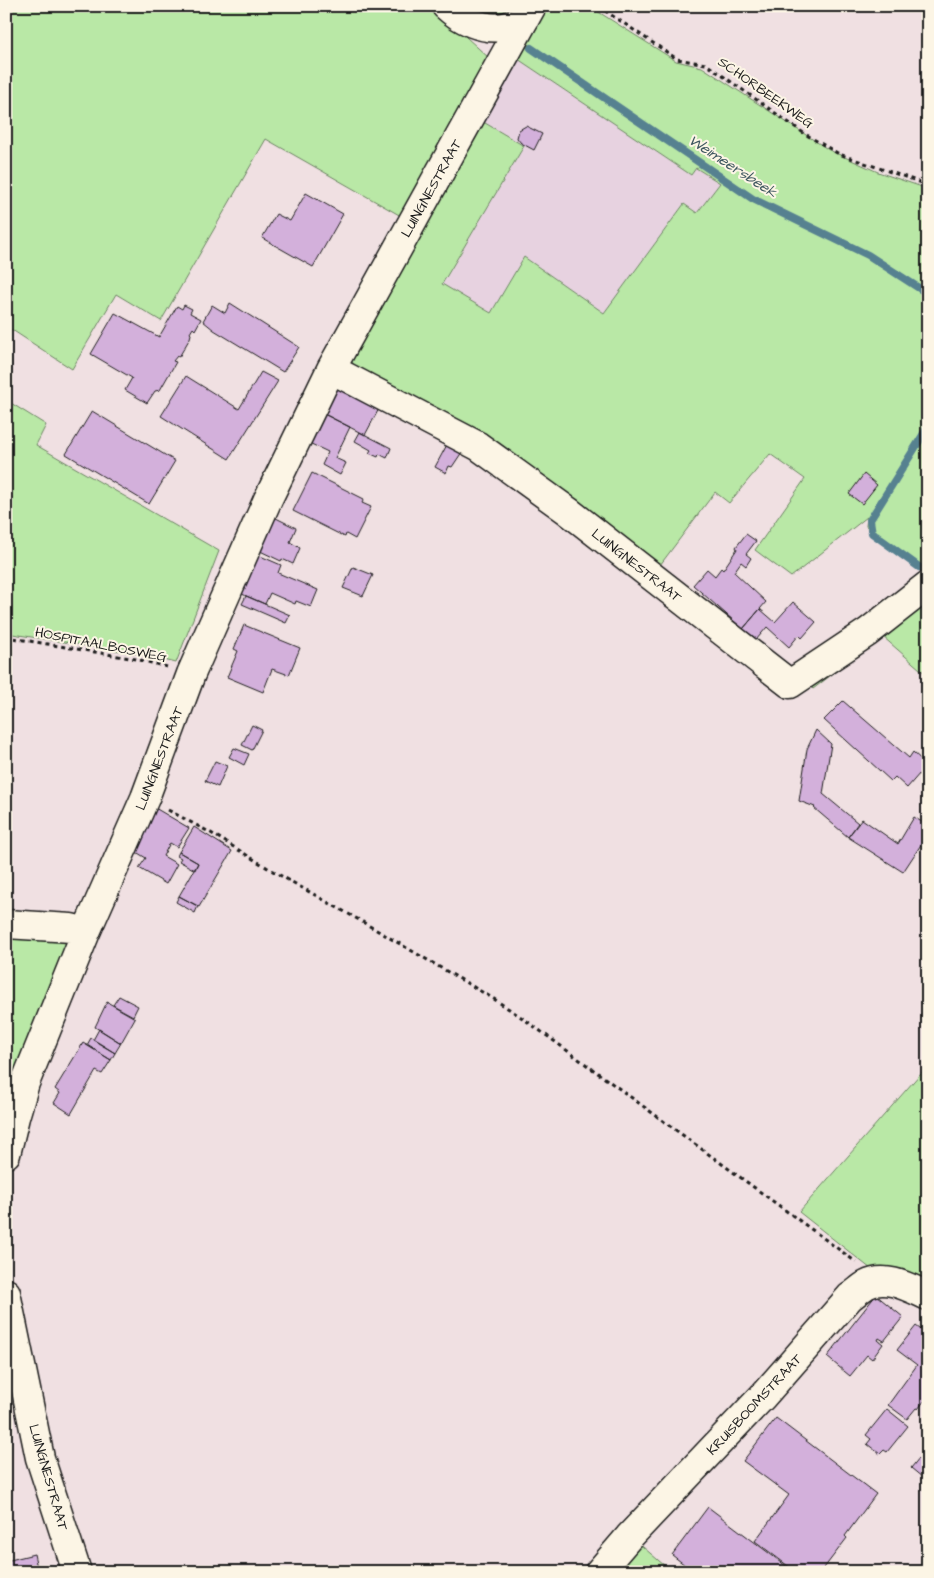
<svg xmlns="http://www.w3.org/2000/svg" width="934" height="1578" font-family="'Architects Daughter',sans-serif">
  <rect width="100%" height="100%" fill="#f0e0e2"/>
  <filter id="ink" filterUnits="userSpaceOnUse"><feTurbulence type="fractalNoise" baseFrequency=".02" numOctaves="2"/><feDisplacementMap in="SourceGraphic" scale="10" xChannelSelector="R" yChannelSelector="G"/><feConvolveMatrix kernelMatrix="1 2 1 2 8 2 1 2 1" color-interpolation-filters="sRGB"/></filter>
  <g filter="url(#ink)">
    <path fill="#e7d2e0" d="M515 57 691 175 696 167 720 183 697 213 684 204 604 313 524 257 491 313 442 285 524 146 480 120Z"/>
    <path fill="#b9e8a6" stroke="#6a8261" d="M6 6H432L489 58 401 216 266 139 161 321 116 294 72 369 6 326Z
      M460 6H511L508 9 496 15Z
      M542 6H589L676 61 702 67 829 150 878 172 928 189V676L882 636 813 689 796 673 922 571 870 533 866 526 867 517 791 577 755 550 805 479 770 454 729 503 715 492 654 573 360 372 350 360 480 120 524 146 442 284 491 313 524 257 604 313 684 204 697 213 720 183 696 168 691 175 515 57Z
      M6 400 46 425 36 445 219 551 176 663 140 654 6 633Z
      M6 928 54 930 69 942 6 1118Z
      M928 1065V1289L871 1269 799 1212Z
      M636 1541 672 1572H606Z"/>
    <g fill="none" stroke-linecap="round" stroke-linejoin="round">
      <path stroke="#578190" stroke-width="8" d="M531 48 753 199 868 255 928 294
        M919 567 872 533 870 520 928 427"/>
    </g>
    <path fill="#d3b0db" stroke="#1c1c1c" d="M526 126 542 134 534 150 521 143 517 138 519 130Z
      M306 193 343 214 313 267 262 238 276 214 290 221Z
      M230 303 299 347 283 372 214 330 203 321 212 305 225 313Z
      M184 305 192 309 190 313 201 319 195 330 193 328 190 333 191 334 190 338 179 357 177 356 173 361 176 362 160 390 155 391 147 403 125 390 132 378 91 354 115 313 159 337 177 306 182 309Z
      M261 372 278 381 229 459 161 416 186 376 239 409Z
      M337 386 381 405 365 435 322 413Z
      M92 411 175 461 149 504 66 454Z
      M322 413 350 427 335 458 346 463 340 475 322 465 328 452 307 442Z
      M360 432 391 448 387 458 379 454 378 457 369 453 371 450 355 441Z
      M449 441 464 449 452 467 449 466 446 473 435 467Z
      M312 473 364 499 362 503 371 507 355 539 346 534 345 537 293 511Z
      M864 474 877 485 862 504 849 494Z
      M270 515 296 528 290 542 300 548 293 564 282 559 281 561 254 548Z
      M746 534 756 541 746 554 751 558 746 566 741 562 734 572 766 602 743 629 693 585 707 569 715 576 721 568 723 570 737 549 736 547Z
      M251 552 281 565 278 573 318 590 311 607 296 601 295 604 270 593 265 604 235 591Z
      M353 567 373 575 363 596 343 588Z
      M246 596 290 615 286 623 242 604Z
      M793 602 816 622 802 638 799 635 789 647 767 627 756 640 743 629 760 609 775 622Z
      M244 625 300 648 289 675 272 669 263 692 227 677 238 651 234 649Z
      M843 701 909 758 913 752 927 765 907 788 895 777 891 781 824 720Z
      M252 725 262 730 252 750 242 745Z
      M816 730 831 744 823 794 858 823 848 837 814 808 815 807 799 801 807 749Z
      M234 748 249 754 244 765 229 757Z
      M215 761 227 766 218 787 205 781Z
      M155 808 189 828 177 847 170 843 163 856 177 864 166 884 139 868 146 858 133 850Z
      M914 817 928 826V834L903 872 848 837 862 819 898 844Z
      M194 827 232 851 199 907 179 896 198 863 179 852Z
      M179 852 198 863 195 870 179 861 181 858 177 856Z
      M179 896 198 906 195 913 176 902Z
      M119 996 138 1006 133 1016 113 1005Z
      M107 1002 135 1018 121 1043 95 1027Z
      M99 1029 121 1043 115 1053 93 1040Z
      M91 1038 115 1053 111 1060 87 1045Z
      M83 1043 111 1060 102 1074 96 1071 71 1114 54 1103 60 1093 55 1089Z
      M876 1295 903 1317 884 1341 879 1338 878 1340 883 1344 872 1359 867 1355 850 1376 827 1357Z
      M916 1326 928 1335V1396L918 1409 916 1408 907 1419 888 1405 917 1365 897 1350Z
      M887 1409 908 1426 887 1452 884 1450 880 1454 867 1444 871 1439 866 1435Z
      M776 1418 876 1494 845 1536 847 1538 821 1572H796L755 1541 789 1495 743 1461Z
      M928 1447V1482L911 1468Z
      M708 1507 794 1572H694L672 1555Z
      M34 1554 38 1572H6V1561Z"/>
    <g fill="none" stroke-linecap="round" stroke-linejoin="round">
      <g stroke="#1c1c1c" stroke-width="31">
        <path id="minor" d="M446 6C461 20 482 30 503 27 510 26 518 21 525 19
          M331 369 478 446 568 511 790 684 868 632 928 585
          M6 924 71 928 86 932
          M6 1154 15 1117 25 1083 86 932 145 798 191 674 268 499 331 369 532 6
          M6 1293 40 1458 77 1572
          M599 1572 629 1537 763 1396 850 1297C856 1293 861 1288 866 1285 886 1274 910 1288 928 1296"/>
      </g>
      <path stroke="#1c1c1c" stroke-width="3" stroke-dasharray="4 4" stroke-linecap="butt" d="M598 6 677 59 706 64 805 134 839 154 928 185
        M6 637 136 659 167 667
        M168 810 211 833 276 873 361 921 494 999 524 1019 856 1262"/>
      <use href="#minor" stroke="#fcf5e5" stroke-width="28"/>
    </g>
  </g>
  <g text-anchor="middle" stroke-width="4" stroke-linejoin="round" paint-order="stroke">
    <g font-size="14" fill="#1c1c1c" stroke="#fcf5e5">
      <text transform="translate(766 92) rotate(35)" y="5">SCHORBEEKWEG</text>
      <text transform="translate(431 188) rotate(-61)" y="5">LUINGNESTRAAT</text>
      <text transform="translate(637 565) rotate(38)" y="5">LUINGNESTRAAT</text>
      <text transform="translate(101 644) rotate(11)" y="5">HOSPITAALBOSWEG</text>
      <text transform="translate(159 758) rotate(-69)" y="5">LUINGNESTRAAT</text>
      <text transform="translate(754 1404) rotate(-47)" y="5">KRUISBOOMSTRAAT</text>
      <text transform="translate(49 1477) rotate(74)" y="5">LUINGNESTRAAT</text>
    </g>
    <g font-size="15" font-style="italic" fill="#3e5760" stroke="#fcf5e5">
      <text transform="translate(733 166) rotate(33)" y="5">Weimeersbeek</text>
    </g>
  </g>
  <rect width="934" height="1578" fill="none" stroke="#fcf5e5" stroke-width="25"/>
  <rect x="12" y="12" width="909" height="1553" fill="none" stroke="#1c1c1c" stroke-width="2" filter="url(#ink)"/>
</svg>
